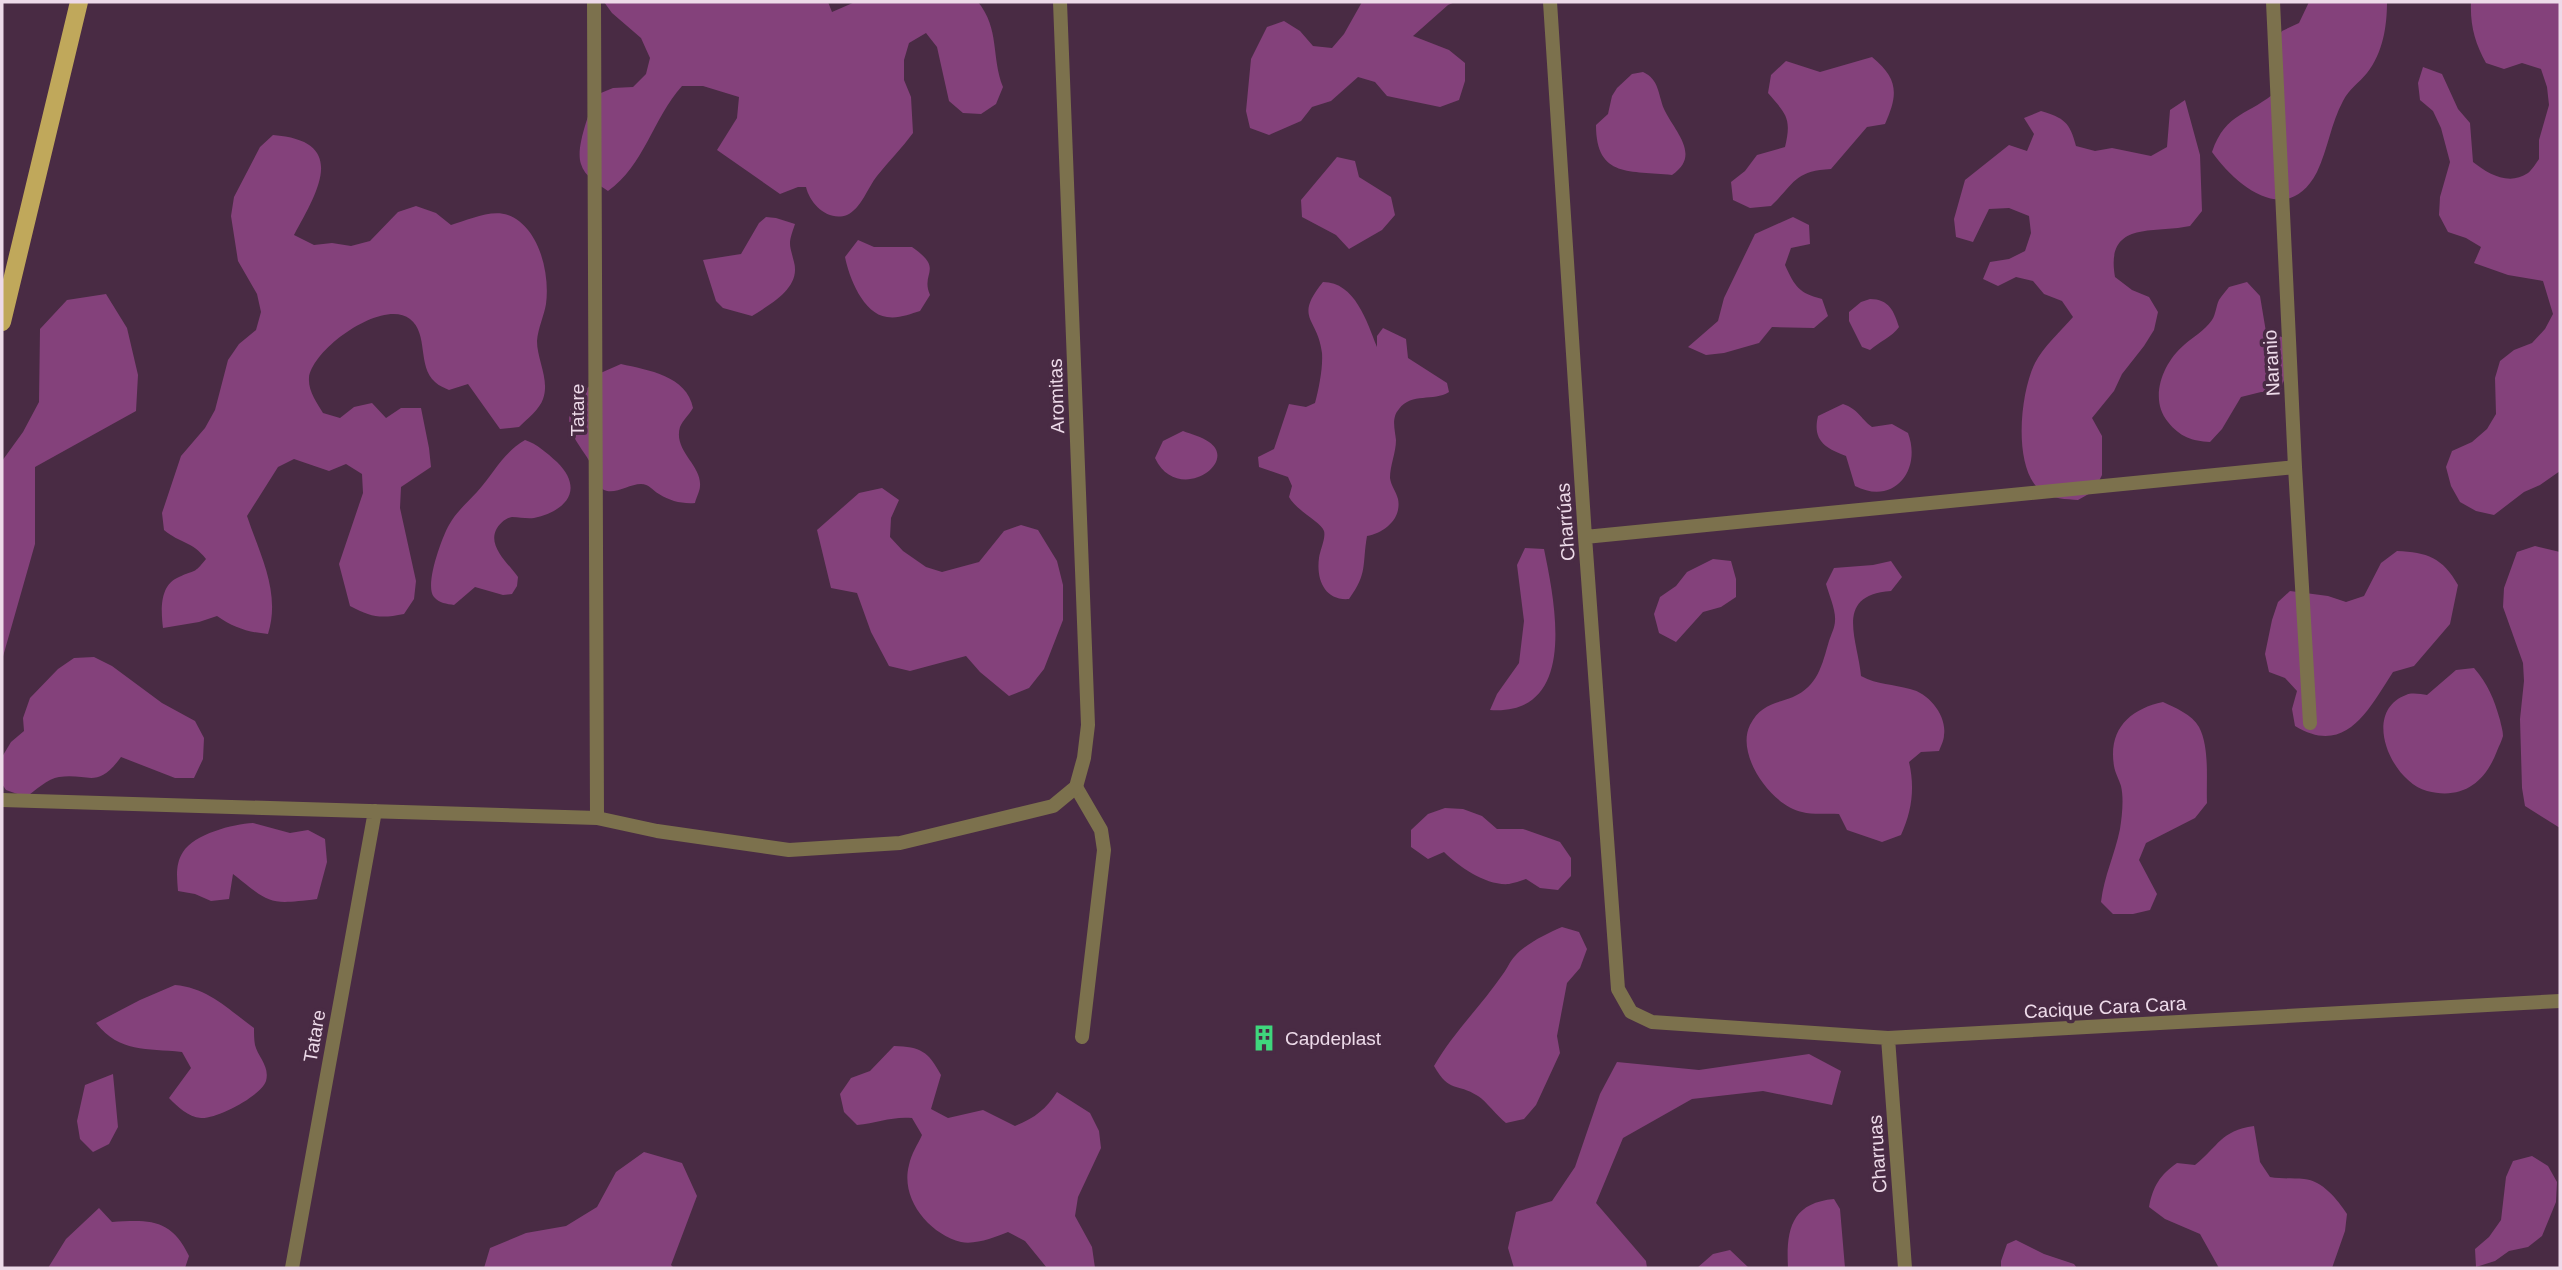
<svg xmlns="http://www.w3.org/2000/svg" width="2562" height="1270" font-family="Arial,sans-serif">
  <rect width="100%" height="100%" fill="#492b44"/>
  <path fill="#84417b" d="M604 2H828L832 12 855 2H978C1000 29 991 57 1003 87L996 104 981 114 963 113 949 101 937 47 926 33 909 43 904 60V80L911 97 913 133C902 148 889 161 877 176 868 187 861 209 847 215 828 222 810 204 806 187H798L780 194 717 150 737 118 739 97 703 86H682C653 118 644 166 608 191 599 185 584 176 581 164 575 148 590 111 596 95L613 88 633 87 646 74 650 58 641 38 612 13Z
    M1362 2H1455L1448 5 1413 36 1449 50 1465 63V81L1459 100 1440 107 1387 96 1375 82 1358 77 1331 101 1312 107 1301 121 1269 135 1250 128 1246 111 1251 59 1267 27 1284 21 1300 31 1313 46 1332 48 1344 34Z
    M2309 2H2387C2387 26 2383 53 2367 73 2359 83 2349 89 2343 101 2331 123 2328 149 2317 172 2288 228 2237 187 2212 152 2226 111 2249 116 2278 90L2272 48 2282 31 2299 23Z
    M2471 2H2560V471L2540 485 2524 492 2494 515 2476 511 2460 502 2451 486 2446 467 2452 451 2472 442 2487 429 2496 414 2495 378 2500 361 2514 350 2532 343 2545 329 2553 314 2543 281 2508 275 2474 263 2481 247 2466 238 2448 232 2439 215 2440 197 2450 162 2441 128 2433 111 2420 100 2418 83 2423 67 2442 74 2458 109 2470 123 2473 162C2488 174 2509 186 2528 173 2532 170 2536 163 2539 159V140L2549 105 2547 87 2541 69 2522 63 2504 69 2486 63C2475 43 2470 25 2471 2Z
    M1872 57C1899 79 1898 95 1885 124L1867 127 1831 169C1794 171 1795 183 1771 206L1750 208 1733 200 1731 182 1745 171 1757 155 1785 147C1792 118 1786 114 1768 93L1771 75 1786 61 1820 72Z
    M1643 72C1659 79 1658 94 1664 109 1674 131 1702 155 1672 175 1631 170 1596 179 1596 125L1608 114 1612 96 1617 88 1632 74Z
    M2185 100 2200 155 2202 211 2190 226C2153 234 2105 220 2115 277L2132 290 2149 297 2158 312 2154 330 2144 346 2122 374 2114 391 2092 418 2102 436V475L2094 491 2078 500C2067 499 2051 499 2042 492 2012 470 2020 393 2035 363 2043 347 2061 331 2073 317L2062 301 2044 294 2033 281 2016 277 1998 286 1983 279 1990 262 2009 259 2025 251 2031 233 2029 216 2009 208 1989 209 1973 242 1956 237 1954 219 1965 180 2009 145 2027 151 2034 134 2024 118 2041 111C2064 118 2070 122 2076 146L2095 151 2112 148 2151 156 2167 147 2170 110Z
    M273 135C349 141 318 191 294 235L314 245 332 243 351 246 370 241 398 212 416 206 436 213 451 225C468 220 491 209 508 215 540 227 550 275 546 304 544 316 538 328 537 341 537 360 550 380 543 399 540 409 526 420 519 427L500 429 468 384 449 390C445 388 439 386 435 382 417 366 429 334 410 319 383 298 312 349 309 378 308 391 317 403 323 413L340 418 354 407 372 403 386 418 401 408H421L429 448 431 467 401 487 400 508 416 581 414 599 404 614C380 619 371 617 350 606L339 564 363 493 362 474 346 464 329 471 294 459 278 467 247 516C260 555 281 592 268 634 248 632 234 628 217 616L199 622 163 628C161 611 159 585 179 577 196 569 193 575 206 559 192 541 181 544 164 530L162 513 181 456 205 428 215 410 228 360 239 344 256 330 261 312 257 294 238 261 231 216 234 197 260 147Z
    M1337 157 1355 161 1359 177 1391 197 1395 215 1382 230 1349 249 1336 235 1302 217 1301 200Z
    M766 217 776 218 795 224C788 245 789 242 794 262 801 288 771 304 752 316L723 308 716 301 703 260 741 254 759 223Z
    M1793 217 1809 225 1810 244 1791 248 1785 265C1795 287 1799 293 1822 299L1828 316 1814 328 1772 327 1759 343 1724 353 1706 355 1688 347 1718 321 1724 298 1755 234Z
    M858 240 874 247H912C945 270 920 272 930 295L920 311C910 314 898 319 887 317 863 314 849 277 845 257Z
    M1323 282C1355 282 1367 322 1377 347V336L1383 328 1406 339 1408 358 1447 383 1449 392C1433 402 1412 392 1399 409 1391 418 1395 430 1396 440 1396 453 1390 465 1390 478 1391 486 1396 491 1398 499 1402 519 1384 533 1367 536 1362 565 1368 573 1349 599 1325 601 1316 580 1319 558 1320 550 1326 538 1324 531 1322 523 1297 511 1289 497L1292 486 1288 477 1259 467 1258 457 1274 449 1289 404 1306 407 1315 403C1319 388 1323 368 1322 353 1318 317 1293 319 1323 282Z
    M2247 282 2260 296 2266 332 2285 338 2292 356 2280 392H2261L2241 397 2222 429 2210 442C2192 441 2180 437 2168 422 2149 399 2162 364 2184 345 2193 337 2204 331 2212 320 2216 314 2216 306 2219 300 2222 295 2226 291 2229 287Z
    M106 294 127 328 138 375 136 411 35 467V544L2 660V461L23 432 39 402 40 329 67 300Z
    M1870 299C1889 299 1894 311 1899 327 1892 337 1879 342 1870 350L1862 347 1849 321V312L1861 302Z
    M621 364C648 370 687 376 693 408 689 415 683 420 680 427 673 451 702 465 700 486 700 491 696 498 695 503 682 504 670 501 659 494 652 490 649 484 641 484 629 484 615 495 604 490 595 485 595 474 592 466 583 447 563 432 571 408 575 392 589 393 596 375Z
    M1843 404C1858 409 1860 418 1872 427L1892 424 1908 433C1922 470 1894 506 1855 486L1846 456C1826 448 1812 441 1818 416Z
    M1183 431C1191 434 1202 437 1209 442 1240 463 1177 505 1155 458L1163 441Z
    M525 440C537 444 547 453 557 462 585 490 566 511 534 518 526 519 520 517 512 517 505 518 499 524 496 530 488 547 509 564 518 577L517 586 512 594 503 595 475 587 454 605C447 604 439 603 434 597 424 586 442 537 449 525 456 512 468 502 477 492 494 473 503 453 525 440Z
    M882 488 899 500 891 518 890 537 903 551 926 567 942 572 979 562 1004 531 1021 525 1038 530 1057 561 1063 585V620L1044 669 1029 688 1009 696 980 672 966 656 910 671 889 666 871 632 857 593 831 588 817 530 859 493Z
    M2535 546 2560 552V828L2525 806 2522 788 2520 719 2524 681 2523 663 2503 607 2504 588 2517 552Z
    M1525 548 1544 549C1555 603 1579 716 1490 710L1497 694 1519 663 1524 621 1517 565Z
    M2397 551C2427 552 2443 558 2458 585L2450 624 2414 666 2393 672C2369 709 2346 757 2295 726L2292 709 2297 691 2285 678 2269 672 2265 654 2272 620 2278 602 2290 591 2328 596 2346 602 2364 596 2381 563Z
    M1713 559 1731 561 1736 579V597L1721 607 1703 612 1676 642 1659 633 1654 614 1660 597 1676 586 1687 572Z
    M1891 561 1902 577 1891 591C1833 595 1858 640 1861 676 1878 685 1893 684 1910 689 1929 693 1947 716 1944 735 1944 740 1941 746 1939 751L1921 752 1909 762C1915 788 1912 811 1901 835L1882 842 1847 830 1839 814C1827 813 1813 815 1802 812 1772 806 1735 755 1750 725 1760 705 1774 704 1793 697 1818 686 1822 665 1829 641 1831 635 1835 627 1835 621 1836 610 1829 595 1826 584L1834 568 1873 565Z
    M94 657 112 666 162 703 195 721 204 738 203 759 194 778H175L121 757C97 790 90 773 59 777 48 778 35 791 26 797L6 790 2 784V757L11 742 24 731 23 718 30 698 58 669 74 658Z
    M2474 668C2488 684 2494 699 2500 720 2501 725 2503 731 2503 736 2502 740 2499 746 2497 751 2485 783 2462 800 2427 791 2391 781 2361 712 2406 695 2411 692 2421 694 2427 695L2456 670Z
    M2163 702C2175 708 2192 714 2199 727 2210 748 2206 780 2207 803L2195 818 2146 843 2139 860 2157 894 2150 910 2133 914H2113L2101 902C2104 876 2115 854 2120 829 2122 816 2124 799 2121 786 2119 779 2115 773 2114 766 2108 729 2130 709 2163 702Z
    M1445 808 1463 809 1482 816 1497 829H1523L1560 842 1571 858V876L1558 890 1540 888 1526 879C1520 881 1514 883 1509 884 1487 886 1459 867 1444 852L1428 859 1411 847V830L1428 814Z
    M253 823 290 833 308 830 325 839 327 862 317 899C268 905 271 904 233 874L229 899 211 901 195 894 178 891C177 878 175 864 183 852 194 834 233 824 253 823Z
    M1562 927 1579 932 1587 949 1580 968 1567 983 1557 1036 1560 1053 1536 1105 1524 1119 1506 1123C1497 1116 1486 1101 1478 1096 1456 1082 1450 1094 1434 1066 1453 1033 1481 1006 1503 974 1507 969 1510 961 1515 956 1527 943 1546 934 1562 927Z
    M175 985C208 988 228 1009 254 1028 254 1033 254 1040 255 1045 258 1057 270 1066 266 1081 261 1096 217 1119 201 1118 188 1117 178 1107 169 1098L191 1068 182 1052C146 1048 120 1053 96 1023L140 1000Z
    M894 1046C921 1047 928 1051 941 1075L931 1109 948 1118 983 1110 1015 1126C1035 1118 1046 1109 1057 1092L1090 1113 1099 1131 1101 1148 1078 1197 1075 1216 1092 1247 1095 1268H1047L1025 1241 1008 1232C995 1237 976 1245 961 1242 929 1234 900 1199 909 1165 911 1154 918 1144 922 1135L912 1118C893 1116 877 1123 857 1125L844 1112 840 1094 851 1078 870 1071Z
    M1809 1054 1841 1071 1832 1105 1763 1091 1692 1099 1623 1138 1596 1203 1646 1261 1647 1268H1514L1508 1248 1516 1212 1552 1201 1575 1167 1600 1094 1617 1062 1699 1070Z
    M113 1074 118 1127 109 1144 93 1152 80 1139 77 1121 85 1085Z
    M2254 1126 2260 1162 2270 1177C2282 1179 2292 1178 2304 1179 2322 1180 2338 1200 2347 1214L2345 1231 2332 1268H2219L2200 1234 2165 1219 2149 1207C2153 1186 2160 1175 2177 1163L2195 1165C2219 1146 2220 1131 2254 1126Z
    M644 1152 682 1163 697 1196 671 1265 674 1268H484L490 1248 526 1233 566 1226 597 1207 616 1172Z
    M2532 1156 2548 1166 2557 1182 2556 1202 2542 1236 2528 1247 2509 1251 2495 1261 2476 1267 2475 1249 2489 1237 2501 1220 2506 1177 2513 1161Z
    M1834 1199 1840 1209 1845 1268H1788C1786 1230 1791 1203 1834 1199Z
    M99 1208 112 1222C149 1220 171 1218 189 1256L185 1268H48L66 1239Z
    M2016 1240 2044 1254 2074 1264 2077 1268H2001V1261L2007 1244Z
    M1730 1250 1749 1268H1697L1713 1254Z"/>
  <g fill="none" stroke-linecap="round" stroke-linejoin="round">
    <path stroke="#7c714d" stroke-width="14" d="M1076 787 1101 830 1104 850 1082 1037"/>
    <path stroke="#7c714d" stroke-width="14" d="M594 2 597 818
      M1550 2 1585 537 1618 989 1631 1012 1652 1022 1888 1038 2560 1001
      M2273 2 2295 467 2310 723
      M1585 537 2295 467
      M2 800 597 818 657 831 789 850 900 843 1053 806 1076 787 1084 758 1088 725 1060 2
      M1888 1038 1905 1268
      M292 1268 375 811"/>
    <path stroke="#c0a85b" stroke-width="18" d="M2 322 79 2"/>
  </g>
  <defs>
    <g id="building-bare" transform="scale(2.1)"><path d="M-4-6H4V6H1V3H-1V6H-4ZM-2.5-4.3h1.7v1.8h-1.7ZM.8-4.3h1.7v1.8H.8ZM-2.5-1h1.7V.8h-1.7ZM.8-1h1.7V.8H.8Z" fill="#3fd77d" stroke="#492b44" stroke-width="2.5" paint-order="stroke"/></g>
  </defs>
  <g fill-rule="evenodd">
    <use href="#building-bare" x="1264" y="1038"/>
  </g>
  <g text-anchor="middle" stroke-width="7" stroke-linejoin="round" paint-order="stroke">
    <g font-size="19" fill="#eddae9" stroke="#492b44">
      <text transform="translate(2271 363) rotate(-93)" y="7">Naranio</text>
      <text transform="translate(1056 396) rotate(-92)" y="7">Aromitas</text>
      <text transform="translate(577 410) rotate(-90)" y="7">Tatare</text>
      <text transform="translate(1565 522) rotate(-94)" y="7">Charrúas</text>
      <text transform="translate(2105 1007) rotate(-3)" y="7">Cacique Cara Cara</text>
      <text transform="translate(314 1036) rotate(-80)" y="7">Tatare</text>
      <text transform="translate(1877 1154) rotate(-94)" y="7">Charruas</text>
    </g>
    <g font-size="19" fill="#eddae9" stroke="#492b44" text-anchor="start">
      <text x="1285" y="1045">Capdeplast</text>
    </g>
  </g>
  <rect width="2562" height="1270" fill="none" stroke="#eddae9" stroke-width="7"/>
</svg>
